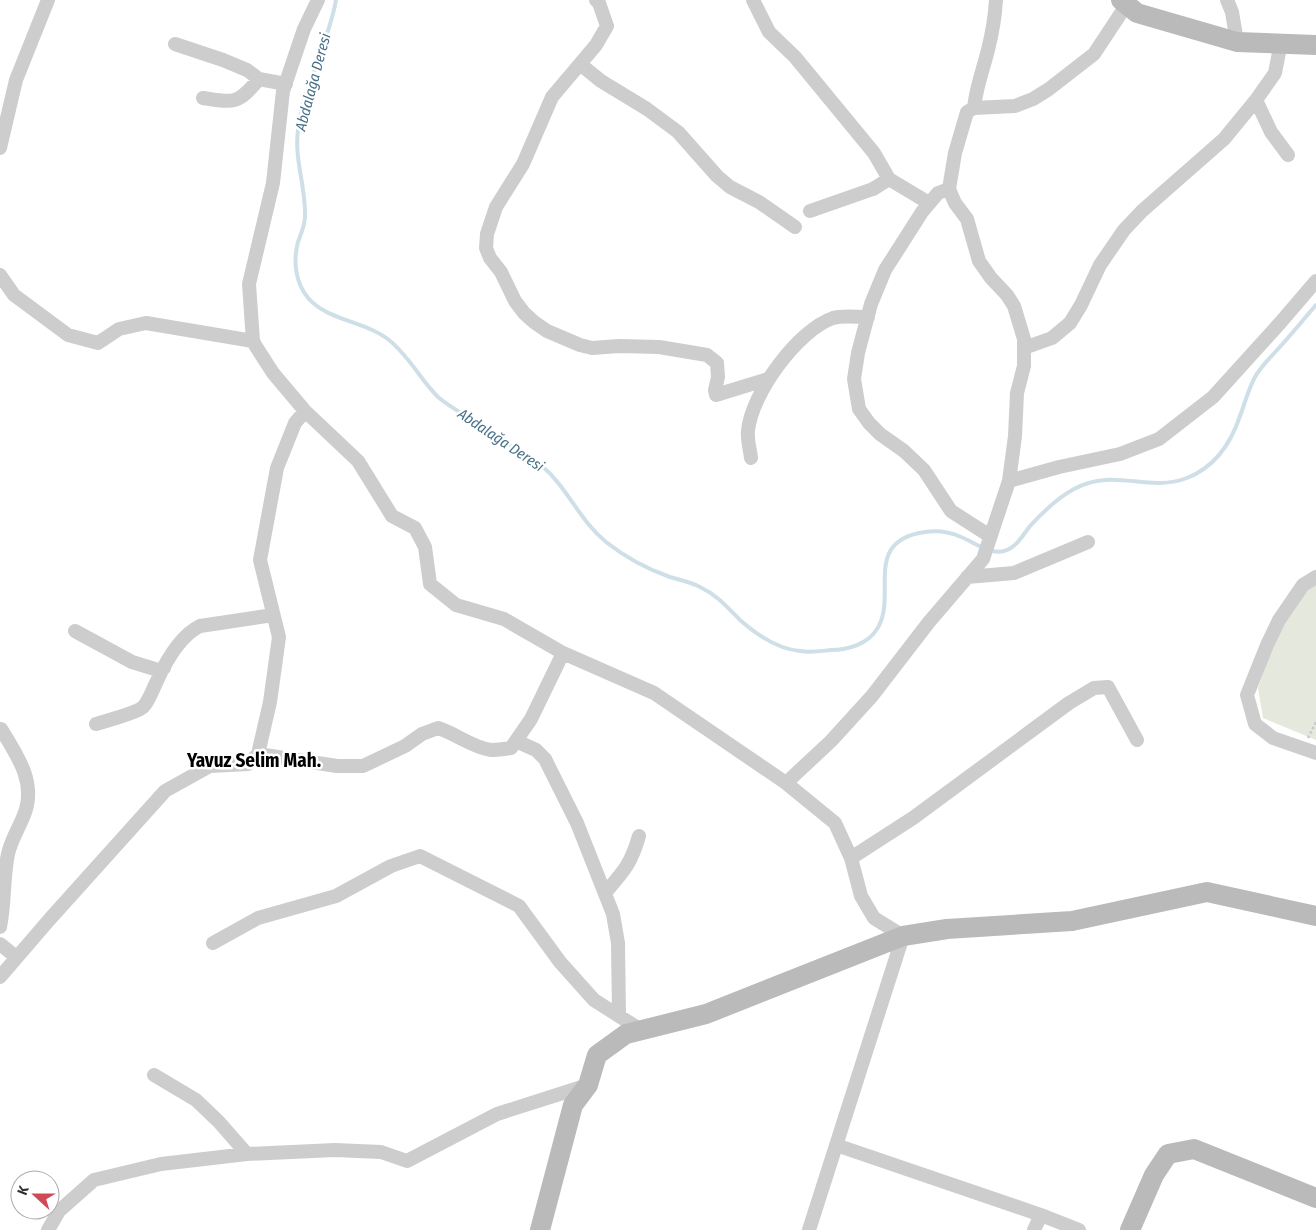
<svg xmlns="http://www.w3.org/2000/svg" width="1316" height="1230" font-family="'Fira Sans Condensed',sans-serif">
  <rect width="100%" height="100%" fill="#fff"/>
  <path fill="#e4e8dd" d="M1316 575V740L1263 718 1258 688 1280 625Z"/>
  <g fill="none" stroke-linecap="round" stroke-linejoin="round">
    <path stroke="#cfdfe8" stroke-width="4" d="M336 0C328 45 304 85 298 130 294 160 306 187 305 216 305 226 301 233 298 242 293 261 295 283 309 299 329 321 365 321 389 340 409 356 420 379 438 397 451 408 465 415 479 424 500 438 521 453 542 466 568 488 579 520 606 542 625 557 647 569 670 577 680 580 691 582 700 587 717 595 727 607 740 620 757 635 777 649 800 651 810 653 821 651 831 650 848 650 868 644 877 629 898 597 863 545 919 533 933 530 948 531 961 537 974 542 990 555 1004 551 1016 548 1023 535 1030 526 1043 512 1057 498 1074 489 1114 467 1147 493 1187 478 1215 467 1231 443 1240 416 1245 403 1248 390 1255 377 1261 366 1270 358 1278 349 1291 335 1303 320 1316 305"/>
    <path stroke="#c7c7c7" stroke-width="2.5" stroke-dasharray="2.5 2.5" stroke-linecap="butt" d="M1308 738 1316 722"/>
    <path stroke="#cdcdcd" stroke-width="14" d="M318 0 304 29 283 91 273 183 249 284 253 341 255 345 273 373 305 411 358 461 392 516 415 528 425 547 430 584 456 605 504 619 563 653 654 693 786 783 835 823 851 858 861 896 874 918 903 936 809 1230
      M596 0 599 3 607 26 596 45 552 97 523 164 496 207 487 234 486 248 490 258 501 272 515 301 524 313 534 322 547 331 580 345 592 348 619 346 659 347 707 355 717 363 718 377 715 390 716 395 768 379
      M753 0 769 32 795 57 874 153 889 179 929 203
      M1227 0 1232 12 1237 42
      M175 44 223 60 247 70 259 79 286 84
      M580 64 601 81 647 109 678 132 717 176 730 187 759 202 795 227
      M203 98C235 103 238 104 259 79
      M1256 100 1271 132 1288 155
      M974 108C976 87 983 70 988 50 992 34 995 17 996 0
      M0 148 16 80 48 0
      M949 189 938 193 922 212 885 270 871 304 858 353 854 379 859 409 869 423 880 434 904 451 924 470 951 511 990 536
      M810 211 873 189 889 179
      M0 275 14 295 68 335 98 343 119 329 146 323 253 341
      M1024 348 1052 338 1070 323 1081 305 1100 265 1124 230 1142 211 1224 139 1256 100 1275 73 1281 42
      M751 458C750 449 747 440 748 431 751 394 798 330 833 318 843 315 857 317 868 317
      M1009 481 1059 467 1120 454 1159 439 1213 397 1280 323 1316 281
      M967 577 1014 573 1088 542
      M1316 577 1303 585 1279 620 1267 645 1247 695 1255 724 1273 738 1316 753
      M75 631 132 662 158 670 164 668
      M96 724C105 721 137 713 143 707 149 701 152 691 156 683 165 663 179 636 200 626L273 615
      M516 741 536 750 545 759 577 823 613 914 618 943 619 1016
      M258 754 337 766H363L405 746 422 734 438 728C457 734 471 747 491 750 497 750 505 749 511 748L531 719 563 653
      M786 783 831 741 872 696 929 622 983 559 1009 481 1015 436 1017 393 1024 366V339L1014 306 1007 295 991 278 979 261 967 219 955 203 949 189 955 153 967 112 974 108 1015 106 1033 99 1049 89 1094 54 1127 4
      M851 858 913 818 1069 703 1094 688 1108 687 1137 740
      M605 893C624 871 631 864 639 836
      M0 927C5 903 3 878 8 854 11 840 19 828 24 815 37 783 17 755 1 729
      M213 943 258 918 336 896 391 866 420 856 519 906 560 962 594 1000 641 1030
      M0 944 16 957
      M0 977 49 920 165 791 210 766 248 764 258 754 270 702 279 637 260 560 277 468 295 423 305 411
      M154 1075 196 1100 219 1122 247 1154
      M836 1145 1041 1215 1079 1230
      M48 1230 59 1211 94 1180 161 1164 247 1154 335 1150 381 1152 407 1161 497 1114 588 1085
      M1034 1230 1041 1215"/>
    <path stroke="#bababa" stroke-width="20" d="M1121 0 1137 13 1237 42 1316 45
      M540 1230 573 1105 588 1085 597 1055 626 1034 706 1014 903 936 947 929 1072 921 1207 892 1316 916
      M1130 1230 1154 1175 1168 1154 1194 1149 1316 1198"/>
  </g>
  <g text-anchor="middle" stroke-width="5" stroke-linejoin="round" paint-order="stroke">
    <g font-size="15" font-style="italic" fill="#487189" stroke="#fff">
      <text transform="translate(313 82) rotate(-75)" y="5">Abdalağa Deresi</text>
      <text transform="translate(501 440) rotate(34)" y="5">Abdalağa Deresi</text>
    </g>
    <g font-size="19" font-weight="bold" fill="#000" stroke="#fff">
      <text x="254" y="767">Yavuz Selim Mah.</text>
    </g>
  </g>
  <g transform="translate(35 1195) rotate(291)"><circle r="24" fill="#ffffff" stroke="#acacac"/>
  <path d="M0-4L9 19L0 12L-9 19Z" fill="#cf4a57"/>
  <text y="-8" font-size="14" font-weight="bold" text-anchor="middle" fill="#303030">K</text>
  </g>
</svg>
